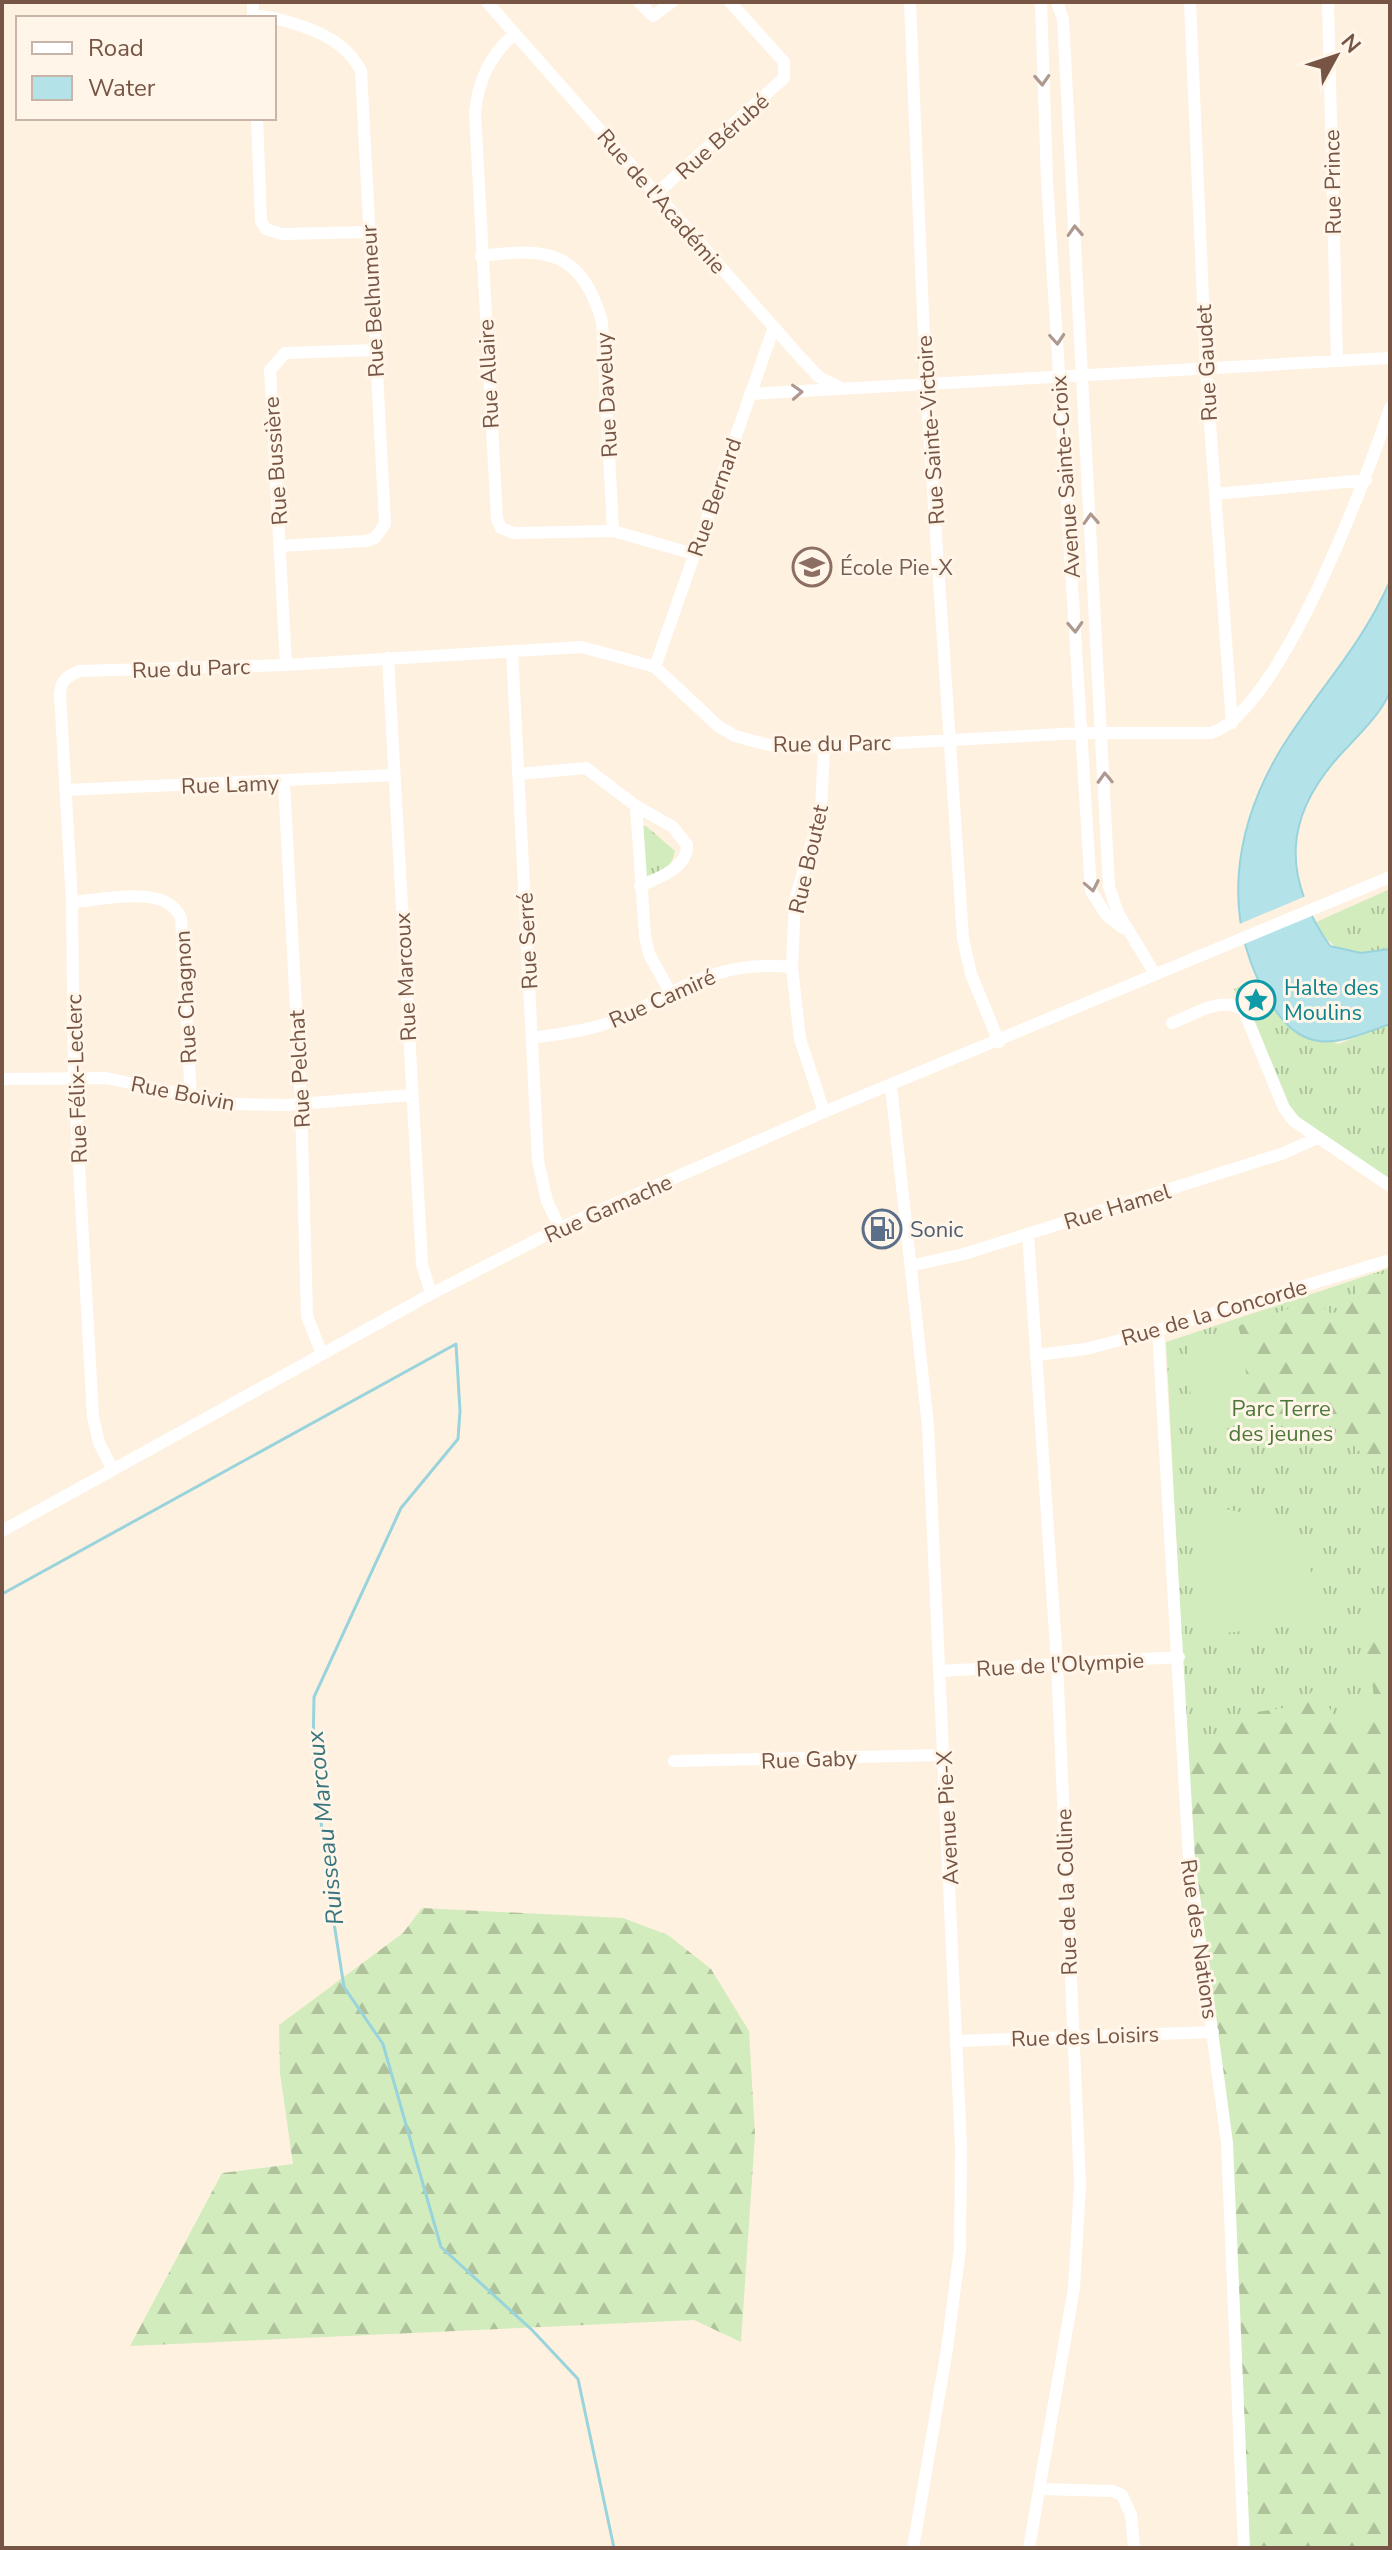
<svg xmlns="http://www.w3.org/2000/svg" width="1392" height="2550" font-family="'Nunito Sans',sans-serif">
  <defs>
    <pattern id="grass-tufts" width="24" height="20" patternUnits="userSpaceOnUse" patternTransform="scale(2)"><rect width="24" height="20" fill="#d2ecbe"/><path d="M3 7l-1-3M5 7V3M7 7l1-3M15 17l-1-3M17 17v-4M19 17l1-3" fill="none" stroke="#afc29c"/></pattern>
    <pattern id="forest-firs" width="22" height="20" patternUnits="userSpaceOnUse" patternTransform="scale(2)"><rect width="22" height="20" fill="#d2ecbe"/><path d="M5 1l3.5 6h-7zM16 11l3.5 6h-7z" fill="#afc29c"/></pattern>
  </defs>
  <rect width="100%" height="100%" fill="#fef1e0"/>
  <path fill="url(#grass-tufts)" d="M640 826H646L675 851C671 871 658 873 641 880Z
    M1390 889V949C1349 954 1340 959 1314 923Z
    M1256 979 1274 1008 1338 1044 1390 1024V1180L1290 1122 1234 989Z
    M1390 1268V2548L1218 2041 1193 1863 1166 1342Z"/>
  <path fill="url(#forest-firs)" d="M1390 1274V1453L1368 1459 1314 1409 1296 1408 1275 1423C1241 1407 1248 1356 1238 1326L1314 1300 1330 1313C1357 1311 1349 1302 1360 1284Z
    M1390 1613V2548H1249L1218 2041 1193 1863 1187 1744 1219 1741 1217 1718 1290 1707 1312 1692 1324 1696 1331 1711V1724L1363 1723C1392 1686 1349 1665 1374 1619Z
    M422 1908 623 1918 668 1935 711 1969 749 2031 755 2135 741 2342 694 2320 130 2346 222 2173 293 2164 280 2073 279 2025 403 1933Z"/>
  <path fill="#d2ecbe" d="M1242 1337 1249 1413 1192 1421 1187 1342Z
    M1195 1508C1274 1505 1312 1548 1328 1622L1205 1635Z"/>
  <path fill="#b3e3e9" stroke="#99d3dc" stroke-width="2" d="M1390 581C1390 604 1392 674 1390 691 1384 711 1355 739 1341 754 1283 817 1282 877 1330 946L1361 953 1390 949V1024C1338 1043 1305 1059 1270 1002 1220 920 1233 829 1281 749 1318 689 1360 649 1390 581Z"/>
  <path fill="#fef1e0" d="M1306 896 1314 914 1240 939 1237 925Z"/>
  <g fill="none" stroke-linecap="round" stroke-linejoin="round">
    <path stroke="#99d3dc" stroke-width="3" d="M2 1594 456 1344 460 1411 458 1439 401 1508 314 1697 313 1752 329 1891 344 1987 383 2044 441 2247 532 2330 578 2379 614 2548"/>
    <path stroke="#fff" stroke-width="12" d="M253 2V18
      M487 2 801 358 819 377 841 388
      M639 2 653 16 672 2
      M910 2 926 385 963 939 971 974 999 1042
      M1041 2 1047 180 1091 891 1107 916 1123 928
      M1057 2 1063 19 1109 887 1118 913 1155 974
      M1190 2 1206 369 1232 723
      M1328 2 1337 361
      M253 15 273 18
      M274 18C309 27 344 38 361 71L385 524 375 538 366 541 280 546
      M514 34C490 56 478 80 475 113L497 519 501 528 514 533 613 531 694 554
      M257 118 261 221 266 229 282 234 368 232
      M656 194 784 78V62L730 2
      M481 256C547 247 582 251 602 322L613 531
      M750 394 1390 358
      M1215 494 1366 480
      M512 651 538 1161 547 1201 560 1228
      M388 658 422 1264 431 1294
      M286 665 270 370 285 353 375 350
      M655 667 774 327
      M824 747 821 810 795 900 792 967 800 1039 824 1112
      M518 774 586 768 636 806 645 936 649 954 670 992
      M284 782 301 1103 307 1316 322 1354
      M66 790 394 775
      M636 806 673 827 687 845C688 868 658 878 640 886
      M72 902C103 900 166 883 181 918L191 1098
      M1172 1023C1194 1015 1223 994 1244 1011L1284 1108 1294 1121 1390 1186
      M532 1038C557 1034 582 1032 605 1024 677 996 708 959 792 967
      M2 1079 106 1078 230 1104 286 1105 411 1095
      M891 1086 928 1426 961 2147 960 2249 947 2349 913 2548
      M1028 1234 1057 1663 1080 2184 1074 2288 1029 2548
      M914 1265 964 1254 1284 1153 1317 1138
      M1158 1330 1189 1859 1227 2143 1244 2548
      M1036 1355 1086 1349 1158 1330 1390 1260
      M113 1470 99 1443 93 1417 74 1077 72 902 60 694C61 680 66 677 79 671L286 665 582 647 655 667 718 726 735 736 769 745 824 747 1081 733H1211C1280 712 1367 477 1390 408
      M2 1531 431 1294 560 1228 824 1112 1390 877
      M941 1671 1179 1657
      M674 1761 944 1755
      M957 2041 1213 2032
      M1040 2489 1113 2491 1122 2495 1131 2515 1134 2548"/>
  </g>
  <defs><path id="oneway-chevron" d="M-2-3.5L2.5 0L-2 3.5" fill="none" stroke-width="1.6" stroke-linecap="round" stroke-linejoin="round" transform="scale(2)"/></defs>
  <g stroke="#ad998f">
    <use href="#oneway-chevron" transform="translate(1042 80) rotate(87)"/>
    <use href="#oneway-chevron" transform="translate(1075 231) rotate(-93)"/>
    <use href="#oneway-chevron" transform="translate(1057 339) rotate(86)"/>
    <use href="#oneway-chevron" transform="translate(797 392) rotate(-3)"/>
    <use href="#oneway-chevron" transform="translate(1091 519) rotate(-93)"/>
    <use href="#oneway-chevron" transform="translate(1075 627) rotate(87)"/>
    <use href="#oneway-chevron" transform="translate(1105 778) rotate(-92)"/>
    <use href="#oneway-chevron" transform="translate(1092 886) rotate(79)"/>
  </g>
  <defs>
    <g id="school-ring" transform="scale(2)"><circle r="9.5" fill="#fff5e8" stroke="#8d6e63" stroke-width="1.5"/><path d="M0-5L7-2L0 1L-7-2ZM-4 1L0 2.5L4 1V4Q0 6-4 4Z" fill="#8d6e63"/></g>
    <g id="sight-ring" transform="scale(2)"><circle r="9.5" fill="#fff5e8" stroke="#0f9aa8" stroke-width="1.5"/><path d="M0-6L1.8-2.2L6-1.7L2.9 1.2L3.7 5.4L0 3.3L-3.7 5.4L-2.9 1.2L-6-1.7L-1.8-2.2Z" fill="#0f9aa8"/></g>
    <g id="fuel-ring" transform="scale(2)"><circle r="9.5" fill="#fff5e8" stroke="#5c6f8a" stroke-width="1.5"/><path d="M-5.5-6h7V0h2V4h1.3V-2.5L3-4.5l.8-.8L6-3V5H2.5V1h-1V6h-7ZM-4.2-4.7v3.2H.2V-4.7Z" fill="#5c6f8a"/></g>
  </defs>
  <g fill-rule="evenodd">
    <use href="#school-ring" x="812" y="567"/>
    <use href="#sight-ring" x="1256" y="1000"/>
    <use href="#fuel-ring" x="882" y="1229"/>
  </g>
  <g text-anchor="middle" stroke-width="6" stroke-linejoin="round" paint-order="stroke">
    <g font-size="22" fill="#775545" stroke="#fff5e8">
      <text transform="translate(722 136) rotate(-42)" y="8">Rue Bérubé</text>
      <text transform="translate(1332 182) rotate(-91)" y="8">Rue Prince</text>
      <text transform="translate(662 201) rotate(49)" y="8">Rue de l'Académie</text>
      <text transform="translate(372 301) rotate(-93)" y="8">Rue Belhumeur</text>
      <text transform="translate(1206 363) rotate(-93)" y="8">Rue Gaudet</text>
      <text transform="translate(488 374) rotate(-93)" y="8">Rue Allaire</text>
      <text transform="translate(606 395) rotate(-93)" y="8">Rue Daveluy</text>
      <text transform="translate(930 430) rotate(-94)" y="8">Rue Sainte-Victoire</text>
      <text transform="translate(275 461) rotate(-94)" y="8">Rue Bussière</text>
      <text transform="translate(1065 477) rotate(-94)" y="8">Avenue Sainte-Croix</text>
      <text transform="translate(714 497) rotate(-71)" y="8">Rue Bernard</text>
      <text transform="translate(191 668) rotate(-2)" y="8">Rue du Parc</text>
      <text transform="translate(832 743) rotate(-1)" y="8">Rue du Parc</text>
      <text transform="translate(230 784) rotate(-2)" y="8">Rue Lamy</text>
      <text transform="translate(808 859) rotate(-77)" y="8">Rue Boutet</text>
      <text transform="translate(527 941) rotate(-93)" y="8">Rue Serré</text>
      <text transform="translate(405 977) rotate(-93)" y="8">Rue Marcoux</text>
      <text transform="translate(185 997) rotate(-93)" y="8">Rue Chagnon</text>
      <text transform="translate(662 998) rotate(-24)" y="8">Rue Camiré</text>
      <text transform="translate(299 1069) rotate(-93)" y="8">Rue Pelchat</text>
      <text transform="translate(76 1079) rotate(-92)" y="8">Rue Félix-Leclerc</text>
      <text transform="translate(183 1093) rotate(11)" y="8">Rue Boivin</text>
      <text transform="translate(1117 1206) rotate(-17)" y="8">Rue Hamel</text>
      <text transform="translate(608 1208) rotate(-24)" y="8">Rue Gamache</text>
      <text transform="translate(1214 1312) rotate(-16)" y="8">Rue de la Concorde</text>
      <text transform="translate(1060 1664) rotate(-3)" y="8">Rue de l'Olympie</text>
      <text transform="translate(809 1759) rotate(-2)" y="8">Rue Gaby</text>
      <text transform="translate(947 1818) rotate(-93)" y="8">Avenue Pie-X</text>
      <text transform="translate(1066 1892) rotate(-92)" y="8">Rue de la Colline</text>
      <text transform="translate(1200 1939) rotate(82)" y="8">Rue des Nations</text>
      <text transform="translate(1085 2036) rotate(-2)" y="8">Rue des Loisirs</text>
    </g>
    <g font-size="22" fill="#785e54" stroke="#fff5e8" text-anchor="start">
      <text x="840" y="575">École Pie-X</text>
    </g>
    <g font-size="22" fill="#0d838f" stroke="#fff5e8" text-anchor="start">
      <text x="1284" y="995">Halte des<tspan x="1284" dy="25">Moulins</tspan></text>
    </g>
    <g font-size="22" fill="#4e5e75" stroke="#fff5e8" text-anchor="start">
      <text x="910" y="1237">Sonic</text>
    </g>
    <g font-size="22" fill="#4e783a" stroke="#fff5e8">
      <text x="1281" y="1416">Parc Terre<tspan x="1281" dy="25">des jeunes</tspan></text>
    </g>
    <g font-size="24" font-style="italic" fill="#38757e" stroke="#fff5e8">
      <text transform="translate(325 1828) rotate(-96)" y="8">Ruisseau Marcoux</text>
    </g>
  </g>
  <rect width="1392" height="2550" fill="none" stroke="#775545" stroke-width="8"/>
  <rect x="16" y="16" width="260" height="104" fill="#fff5e8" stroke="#c9b5a7" stroke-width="2"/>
  <rect x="32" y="42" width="40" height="12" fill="#ffffff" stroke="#c9b5a7" stroke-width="2"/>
  <text x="88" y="56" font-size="24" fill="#775545">Road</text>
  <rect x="32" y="76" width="40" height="24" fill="#b3e3e9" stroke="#c9b5a7" stroke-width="2"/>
  <text x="88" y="96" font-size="24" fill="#775545">Water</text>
  <g transform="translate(1336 56) rotate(50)" stroke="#fff5e8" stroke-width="6" paint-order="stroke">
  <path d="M0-6L14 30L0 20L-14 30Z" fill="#775545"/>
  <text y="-12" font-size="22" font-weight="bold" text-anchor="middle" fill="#775545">N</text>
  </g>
</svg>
